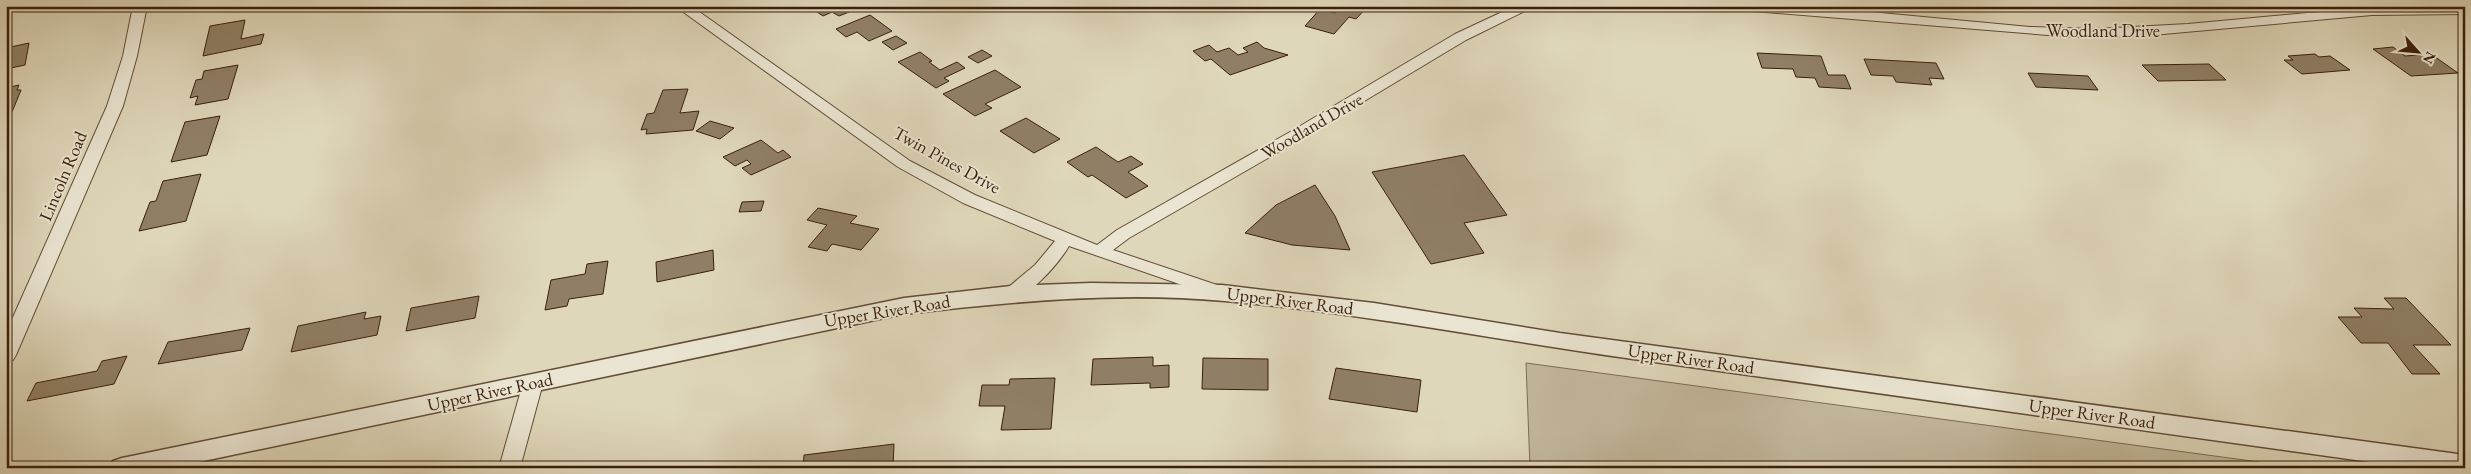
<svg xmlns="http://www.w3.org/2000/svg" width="2471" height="474" font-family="'EB Garamond',serif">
  <rect width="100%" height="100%" fill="#dfd7ba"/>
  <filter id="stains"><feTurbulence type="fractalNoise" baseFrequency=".004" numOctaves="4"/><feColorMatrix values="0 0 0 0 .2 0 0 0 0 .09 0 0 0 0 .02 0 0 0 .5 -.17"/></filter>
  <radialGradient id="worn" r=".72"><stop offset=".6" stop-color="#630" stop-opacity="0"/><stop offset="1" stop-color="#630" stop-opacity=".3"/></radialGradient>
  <path fill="#c3b89c" stroke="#7e6c53" d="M1526 363 2259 462 2262 468H1530Z"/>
  <path fill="#907f66" stroke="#3a1f0a" d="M808 6H839L849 12 839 16 832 12 823 16Z
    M1341 6H1368L1356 19 1349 17 1334 34 1305 26 1320 9 1335 13Z
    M870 15 892 31 869 41 857 32 846 37 836 29Z
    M245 20 241 39 264 34 261 44 203 56 210 26Z
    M896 36 907 43 893 50 882 42Z
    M1257 42 1264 48 1288 55 1230 75 1211 59 1205 61 1193 51 1209 45 1217 52 1229 48 1238 55 1248 52 1243 48Z
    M29 43 25 65 6 69V48Z
    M2393 47 2405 56 2431 54 2458 73 2411 76 2373 49Z
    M982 50 992 56 978 63 968 57Z
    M920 52 932 61 929 62 940 70 957 62 965 68 944 78 949 81 936 88 898 62Z
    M1757 53 1821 56 1828 75H1845L1851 89 1819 87 1815 78 1796 77 1793 69 1762 68Z
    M2315 54 2319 57 2330 56 2350 70 2302 74 2284 60H2293L2288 56Z
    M1864 59 1936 63 1944 79 1929 78 1932 85 1896 82 1893 76 1871 75Z
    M2209 64 2226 80 2158 81 2142 65Z
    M238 65 228 99 195 105 198 96 190 98 196 80 202 79 204 71Z
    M995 70 1021 87 985 104 992 108 975 116 943 94Z
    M2028 73 2088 76 2098 90 2036 87Z
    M19 85 17 90H21L12 112 8 113 6 118V88Z
    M688 89 680 113 699 111 693 130 646 134 647 129 641 130 647 114 654 113 663 90Z
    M220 116 207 155 171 162 185 122Z
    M1026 118 1060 139 1034 153 1000 131Z
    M710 121 734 128 720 139 696 131Z
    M761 140 778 153 783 150 791 157 751 175 742 168 751 164 747 160 735 166 723 157Z
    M1096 147 1118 162 1131 156 1143 164 1128 172 1148 186 1126 198 1092 175 1088 177 1067 162Z
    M1464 155 1507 215 1464 223 1484 253 1431 264 1372 172Z
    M201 174 186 221 139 231 150 202 156 201 163 181Z
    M1315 185 1335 216 1350 250 1292 245 1245 233 1276 205Z
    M764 201 761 211 739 212 742 202Z
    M818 208 857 216 850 223 879 229 861 250 832 244 827 251 808 247 827 225 807 220Z
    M713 250 714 270 657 282 656 262Z
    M608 261 603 294 569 299 567 306 545 310 551 280 585 274 587 264Z
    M479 296 475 318 406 331 411 308Z
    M2384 298H2406L2451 345H2413L2440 374H2412L2388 343H2361L2338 317H2362L2354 308 2394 309Z
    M366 312 364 319 381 316 377 335 291 352 298 326Z
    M250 328 242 350 158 364 168 342Z
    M127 356 114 384 27 401 36 383 97 371 102 361Z
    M1153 357V366L1169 365V387L1150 388V383L1091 385 1093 359Z
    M1203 358 1268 359V390L1202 389Z
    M1336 368 1421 380 1417 412 1329 399Z
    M1055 378 1051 429 1001 430 1005 406H979L982 385H1009L1010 379Z
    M894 444 893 468H803L804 455Z"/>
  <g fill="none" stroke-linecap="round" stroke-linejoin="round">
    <g stroke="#634d36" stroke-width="2">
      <path id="minor" d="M133 6H147L137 56 123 106 16 355 13 360 6 362V333L107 106 123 56Z
        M675 6H691L910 161 975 195 1097 245 1117 230 1290 132 1455 34 1515 6H1535L1466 40 1301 139 1129 238 1113 250 1226 288 1229 292 1226 296 1220 298 1214 296 1069 246C1059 263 1025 304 1005 298L1002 294 1005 290 1035 265 1055 241 963 203 898 167Z
        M1734 6H1806L2030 27 2095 29 2188 24 2372 7 2465 6V14L2372 15 2141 36 2073 37 1741 10Z
        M533 376 540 378 543 383 520 468H499L523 383 526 378Z"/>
    </g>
    <g stroke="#634d36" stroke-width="3">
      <path id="tertiary" d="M1091 283 1222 285 1374 303 1560 333 2465 455V468H2414C2154 432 1894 395 1633 359 1497 340 1362 313 1225 301 1117 291 1010 302 904 314L170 468H109L113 461 122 458 904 298 1011 286Z"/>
    </g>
    <use href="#minor" fill="#eae5d2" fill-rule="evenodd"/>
    <use href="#tertiary" fill="#eae5d2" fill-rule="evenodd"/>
  </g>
  <g text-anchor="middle" stroke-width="4" stroke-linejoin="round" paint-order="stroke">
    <g font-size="18" fill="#3a1f0a" stroke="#eae5d2">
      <text x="2103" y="37">Woodland Drive</text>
      <text transform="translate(1312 126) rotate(-30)" y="6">Woodland Drive</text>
      <text transform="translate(947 160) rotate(29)" y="6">Twin Pines Drive</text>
      <text transform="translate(63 176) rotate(-67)" y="6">Lincoln Road</text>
      <text transform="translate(1290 301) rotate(7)" y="6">Upper River Road</text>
      <text transform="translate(887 311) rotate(-9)" y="6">Upper River Road</text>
      <text transform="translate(1691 359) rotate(8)" y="6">Upper River Road</text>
      <text transform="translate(490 392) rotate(-12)" y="6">Upper River Road</text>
      <text transform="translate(2092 414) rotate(8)" y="6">Upper River Road</text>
    </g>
  </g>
  <rect width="2471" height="474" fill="none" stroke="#dfd7ba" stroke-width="25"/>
  <rect x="8" y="8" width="2456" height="459" fill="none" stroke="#3a1f0a" stroke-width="2.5"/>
  <rect x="12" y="12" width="2446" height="449" fill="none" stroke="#3a1f0a"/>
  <g transform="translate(2418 52) rotate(117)" stroke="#eae5d2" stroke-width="4" paint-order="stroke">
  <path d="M0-4L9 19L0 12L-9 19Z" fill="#3a1f0a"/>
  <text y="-8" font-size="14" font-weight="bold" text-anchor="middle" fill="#3a1f0a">N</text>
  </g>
  <rect width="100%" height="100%" filter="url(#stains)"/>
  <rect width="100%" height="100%" fill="url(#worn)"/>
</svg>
